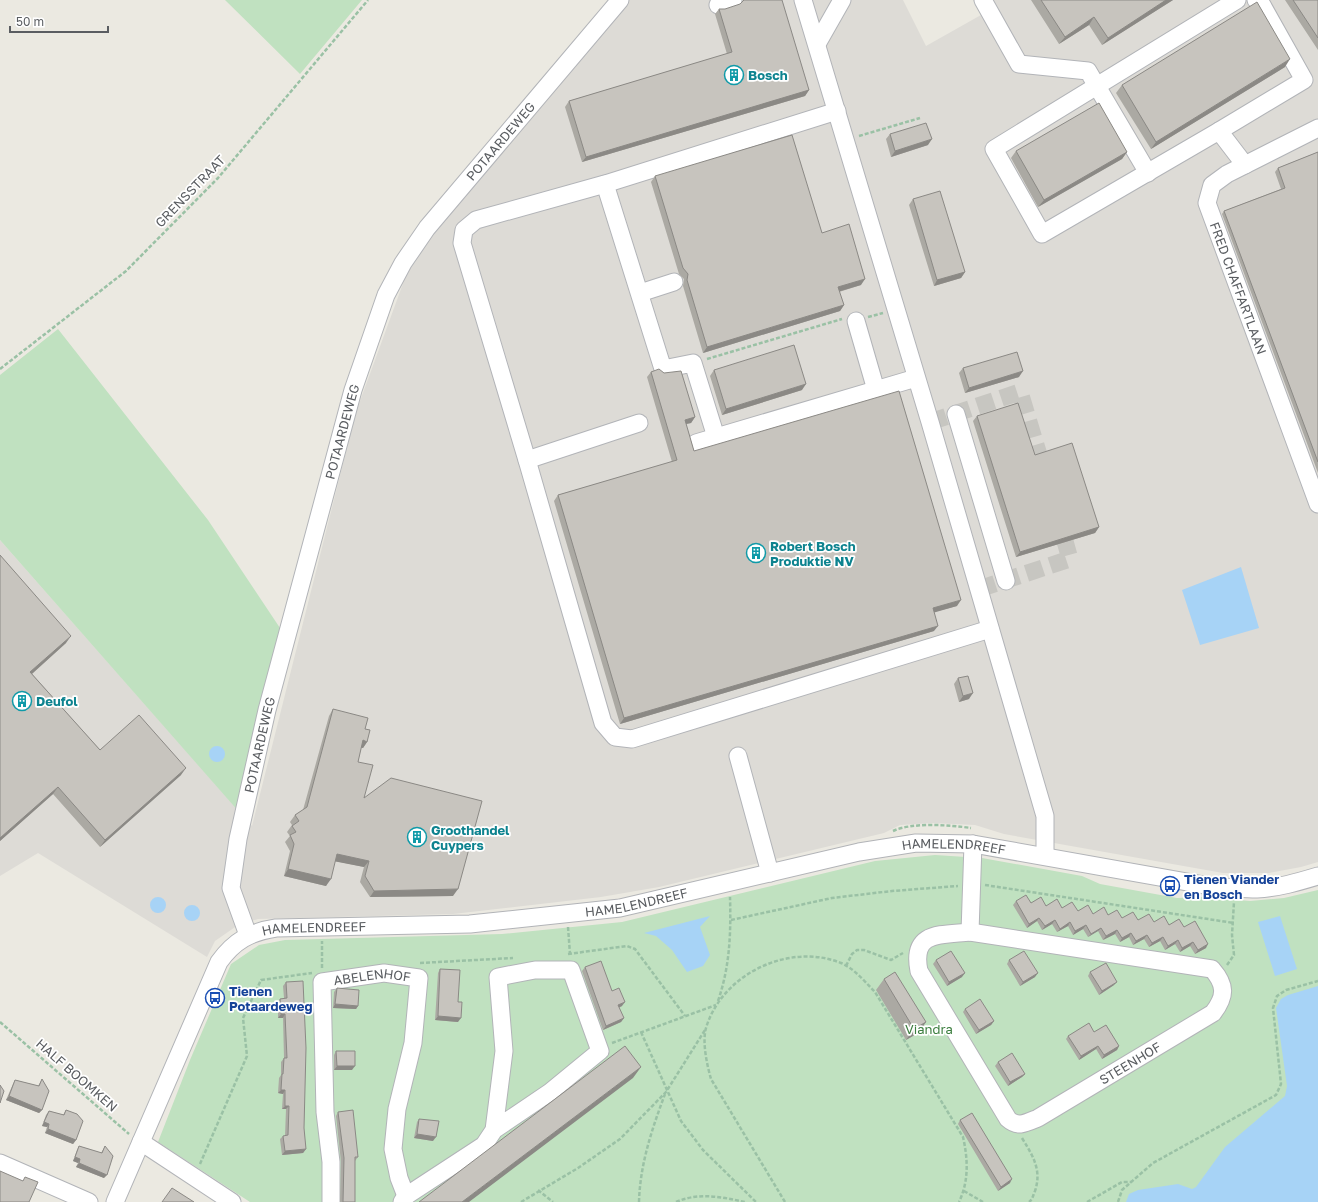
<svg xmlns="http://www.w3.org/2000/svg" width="1318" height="1202" font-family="'Golos Text',sans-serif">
  <rect width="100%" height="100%" fill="#ebe9e1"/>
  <path fill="#dddbd6" d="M623 0H903L926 46 981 15 973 0H1318V862L1301 867 1269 873H1223L1004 834 975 825 932 823 900 825 884 833 659 887 601 897 453 914 258 919 238 925 215 941 207 957 38 853 0 876V540L252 826 356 412 405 278 431 232Z"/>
  <path fill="#c0e1c0" d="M225 0H362L300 74Z
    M58 329 208 520 282 631 240 813 0 540V375Z
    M935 855 982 858 1082 876 1100 884 1177 898 1202 897 1250 901 1284 898 1318 890V1202H250L158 1142 190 1060 231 964 259 945 285 940 502 934 622 922 875 861Z"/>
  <path fill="#a7d3f6" d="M1241 567 1259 628 1200 645 1182 590Z
    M209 754a8 8 0 1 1 16 0a8 8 0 1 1-16 0Z
    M150 905a8 8 0 1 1 16 0a8 8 0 1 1-16 0Z
    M184 913a8 8 0 1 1 16 0a8 8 0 1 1-16 0Z
    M710 916 700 927 710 955 703 966 687 972 672 950 656 936 644 933Z
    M1280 916 1297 969 1275 976 1258 922Z
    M1318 986V1202H1126L1129 1194 1138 1190 1178 1184 1192 1189 1196 1187 1225 1147 1285 1096 1287 1086 1276 1008 1281 999 1288 995Z"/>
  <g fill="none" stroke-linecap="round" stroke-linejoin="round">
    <path stroke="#c7c6c1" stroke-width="17" stroke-dasharray="17 8" stroke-linecap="butt" d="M930 422 1020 392 1045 475
      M979 589 1070 559 1059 520"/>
    <g stroke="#b2b4b8" stroke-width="19">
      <g id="minor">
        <path d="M803 0 930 422 1045 816V856"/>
        <path d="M983 0 1019 64 1088 71 1148 173"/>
        <path d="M1237 0 994 149 1042 234 1219 131 1245 165"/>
        <path d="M718 5 733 0"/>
        <path d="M817 44 842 0"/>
        <path d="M837 111 605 184 476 220 464 230 462 243 527 460 603 723 615 737 632 739 990 629"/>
        <path id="s1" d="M1318 128 1227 174 1212 185 1207 203 1318 504"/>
        <path d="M1219 131 1304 80 1262 5 1256 0"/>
        <path d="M605 184 663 369 693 363 716 437"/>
        <path d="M640 293 674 282"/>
        <path d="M856 321 876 390"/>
        <path d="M956 414 1006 581"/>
        <path d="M696 443 916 378"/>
        <path d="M527 460 639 423"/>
        <path d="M738 756 770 873"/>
        <path d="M970 932 1212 969C1226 985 1226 996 1213 1013L1038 1118C1026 1123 1018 1128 1008 1119L919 971C911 931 940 935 970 932Z"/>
        <path d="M970 932 973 844"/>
        <path id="s2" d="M248 935 231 888 238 839 267 710 353 390 386 295 403 263 427 228 620 0"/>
        <path d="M141 1142 232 1202"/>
        <path d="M0 1163 89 1202"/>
        <path id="s3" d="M115 1202 219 962C234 941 250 932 276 928L470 924 620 908 859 852 916 843 973 844 1204 885C1222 887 1239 889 1257 889 1278 888 1298 882 1318 876"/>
        <path id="s4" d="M331 1202V1162L325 1112 322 982 384 973 419 978 413 1043 397 1109 393 1149 399 1178 406 1196"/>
        <path d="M402 1202 406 1196 484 1145 494 1130 550 1092 600 1051 571 970H535L498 977 504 1051 494 1130"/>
      </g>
    </g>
    <path stroke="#9ac1a5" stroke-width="2.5" stroke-dasharray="4 2" stroke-linecap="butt" d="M859 136 920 118
      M868 317 883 313
      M707 359 842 319
      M0 369 126 271 218 178 368 0
      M893 831C912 822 950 825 971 828
      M985 885 1234 923
      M731 920 832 898 892 891 958 886
      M568 927 570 954
      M568 954 627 946 635 949 685 1016
      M420 963 513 958
      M1227 965 1234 955 1232 935 1234 902
      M846 966 852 954 857 950H864L891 960 903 953
      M322 968V941
      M718 1001C730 966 731 933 730 897
      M0 1022 129 1134
      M641 1032 681 1121 703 1150 756 1202
      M612 1043 716 1005
      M1022 1138C1033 1156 1042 1170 1035 1191 1033 1195 1033 1199 1029 1202
      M200 1164 247 1056 243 1018 261 980 312 973
      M538 1190 553 1202
      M964 1191 983 1202
      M521 1202 578 1168 620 1139 666 1092 705 1030
      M639 1202C640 1164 652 1129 665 1094
      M676 1202C699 1192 722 1197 745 1202
      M785 1202 711 1079C707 1065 702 1042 706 1028 722 974 789 942 841 963 855 969 865 982 875 992L963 1137C968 1159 969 1181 959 1202
      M1087 1202 1122 1182H1131
      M1118 1202 1122 1190 1153 1163 1276 1095 1281 1084 1273 1008 1277 996 1286 990 1318 981"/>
    <use href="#minor" stroke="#fff" stroke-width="17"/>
  </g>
  <path fill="#aba9a3" d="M1031 0H1173L1102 45 1089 25 1059 44Z
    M1285 0H1318V50Z
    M719 9 809 90 805 96 582 162 565 107 569 101 727 54 715 14Z
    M1285 67 1151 149 1116 93 1122 85Z
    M890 134 928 145 891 157 886 139Z
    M1016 151 1127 152 1122 159 1038 207 1011 158Z
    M1318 152V473L1222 214 1224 211 1281 189 1275 172 1278 168Z
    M655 176 822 233 861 285 839 292 844 305 840 311 703 353 683 286 684 279 679 274 651 182Z
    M913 199 965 272 961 278 934 286 909 205Z
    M963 368 1019 377 965 393 959 373Z
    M714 370 802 390 722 415 710 376Z
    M651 372 695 417 691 423 686 424 694 451 957 606 934 612V631L620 724 554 501 558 495 672 462 647 377Z
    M977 416 1035 455 1099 527 1095 533 1016 557 973 421Z
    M0 555 66 643 32 674 100 750 181 775 100 847 53 794 0 841Z
    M958 678 969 699 959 702 954 684Z
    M333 709 365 729 367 742 363 748H361L358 762 364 798 453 896 370 897 360 882 364 867 335 861 326 886 284 876 290 851 285 842 290 836 287 832 292 825 290 822 295 815 303 810 329 716Z
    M1016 901 1062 908 1093 914 1108 915 1122 918 1154 922 1184 927 1206 948 1195 954 1190 946 1180 952 1175 944 1165 950 1160 941 1149 947 1144 939 1133 945 1129 937 1120 942 1115 934 1103 940 1098 931 1088 937 1083 929 1073 935 1068 926 1057 932 1052 924 1042 930 1037 921 1027 928 1013 905Z
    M936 960 962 977 947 986 933 964Z
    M1009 960 1035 977 1020 986 1007 964Z
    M585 967 622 1006 619 1008 624 1018 621 1022 603 1030 582 971Z
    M440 969 458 1002V1022L435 1020 438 973Z
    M1090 972 1114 985 1099 995 1088 976Z
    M884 979 926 1022 918 1033 906 1040 876 990Z
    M286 982 306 1149 303 1153 282 1155 280 1139 283 1136H285L286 1109H282L283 1094 278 1093 279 1078 281 1075V1062L284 1058 283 1018H278V1003L280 999 284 998 283 986Z
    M337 988 358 1006 356 1009 333 1008 334 992Z
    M965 1009 994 1021 991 1025 976 1034 963 1012Z
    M1094 1032 1119 1046 1117 1050 1102 1059 1096 1049 1079 1060 1066 1039 1068 1036Z
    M336 1051 352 1070H334V1055Z
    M998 1062 1025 1074 1022 1077 1008 1086 995 1066Z
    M42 1079V1110L39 1113 6 1100 13 1084 15 1080 38 1086Z
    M66 1110 76 1140 73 1144 45 1133 47 1127 42 1126 46 1115 49 1111 63 1115Z
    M338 1112 358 1157 355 1161V1202H340L341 1162 336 1116Z
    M419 1119 433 1141 414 1138 417 1122Z
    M960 1120 1010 1183 998 1191 958 1124Z
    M79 1146 101 1153 105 1146 104 1178 76 1167 78 1163 73 1161 77 1150Z"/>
  <path fill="#8b8985" d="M1166 0H1173L1102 45 1108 38Z
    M1094 17 1089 25 1059 44 1065 37Z
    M1290 59 1285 67 1151 149 1156 142Z
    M809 90 805 96 582 162 586 157Z
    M932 139 928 145 891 157 895 151Z
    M1127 152 1122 159 1038 207 1044 200Z
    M965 272 961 278 934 286 937 280Z
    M865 279 861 285 834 293 838 287Z
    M844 305 840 311 703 353 707 347Z
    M1023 371 1019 377 965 393 969 388Z
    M806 384 802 390 722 415 726 409Z
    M695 417 691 423 681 425 685 420Z
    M1099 527 1095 533 1016 557 1020 552Z
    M961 600 957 606 929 614 933 608Z
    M938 626 934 631 620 724 624 718Z
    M71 636 66 643 25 680 30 672Z
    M973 693 969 699 959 702 963 696Z
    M363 740 367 742 363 748 358 747Z
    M186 768 181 775 100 847 105 840Z
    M58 787 53 794 0 841V838Z
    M337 854 369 861 364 867 333 861Z
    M288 869 331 879 326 886 284 876Z
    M458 889 453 896 370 897 374 891Z
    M1039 918 1037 921 1027 928 1029 924Z
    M1055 920 1052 924 1042 930 1045 926Z
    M1070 922 1068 926 1057 932 1060 929Z
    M1086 925 1083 929 1073 935 1075 931Z
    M1101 928 1098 931 1088 937 1091 934Z
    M1117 930 1115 934 1103 940 1106 936Z
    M1131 933 1129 937 1120 942 1122 938Z
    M1147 935 1144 939 1133 945 1136 941Z
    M1163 937 1160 941 1149 947 1152 943Z
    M1178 940 1175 944 1165 950 1168 946Z
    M1193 942 1190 946 1180 952 1182 948Z
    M1208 944 1206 948 1195 954 1198 950Z
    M965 973 962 977 947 986 949 982Z
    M1038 973 1035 977 1020 986 1023 982Z
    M1117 982 1114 985 1099 995 1102 991Z
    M625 1002 622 1006 615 1009 618 1005Z
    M335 1004 358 1006 356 1009 333 1008Z
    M281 1014H285L283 1018H278Z
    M438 1016 461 1018 458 1022 435 1020Z
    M624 1018 621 1022 603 1030 606 1026Z
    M994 1021 991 1025 976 1034 979 1030Z
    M926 1022 918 1033 906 1040 914 1029Z
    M1098 1046 1096 1049 1079 1060 1081 1056Z
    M1119 1046 1117 1050 1102 1059 1104 1055Z
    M337 1066H355L352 1070H334Z
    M641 1067 633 1078 469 1202H462Z
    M1025 1074 1022 1077 1008 1086 1010 1082Z
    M281 1090H285L283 1094 278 1093Z
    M9 1096 42 1110 39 1113 6 1100Z
    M285 1106H289L286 1109H282Z
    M44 1122 49 1124 47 1127 42 1126Z
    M48 1129 76 1140 73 1144 45 1133Z
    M417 1134 436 1137 433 1141 414 1138Z
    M306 1149 303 1153 282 1155 285 1151Z
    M75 1157 80 1159 78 1163 73 1161Z
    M79 1163 107 1175 104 1178 76 1167Z
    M1012 1179 1010 1183 998 1191 1001 1187Z"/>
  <path fill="#c7c4be" stroke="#8b8985" d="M744 0H782L809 90 586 157 569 101 732 52 719 9H725L740 4Z
    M1041 0H1166L1108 38 1094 17 1065 37Z
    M1293 0H1318V38Z
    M1257 2 1290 59 1156 142 1122 85Z
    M1099 103 1127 152 1044 200 1016 151Z
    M926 123 932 139 895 151 890 134Z
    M792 135 822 233 849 224 865 279 838 287 844 305 707 347 687 280 688 274 683 268 655 176Z
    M1318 152V462L1224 211 1285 188 1278 168Z
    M940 191 965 272 937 280 913 199Z
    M794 345 806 384 726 409 714 370Z
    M1017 352 1023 371 969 388 963 368Z
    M659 369 664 373 681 371 695 417 685 420 694 451 899 391 961 600 933 608 938 626 624 718 558 495 677 460 651 372Z
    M1018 403 1035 455 1072 443 1099 527 1020 552 977 416Z
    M0 555 71 636 30 672 100 750 139 715 186 768 105 840 58 787 0 838Z
    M968 676 973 693 963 696 958 678Z
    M333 709 368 718 365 729 370 730 367 742 363 740 358 762 373 765 364 798 391 778 482 801 458 889 374 891 365 876 369 861 337 854 331 879 288 869 294 844 290 835 296 832 292 826 299 821 295 815 307 807Z
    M1026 895 1031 903 1041 897 1046 906 1057 899 1062 908 1072 902 1078 911 1088 905 1093 914 1104 907 1108 915 1117 910 1122 918 1133 912 1138 920 1149 914 1154 922 1164 916 1169 925 1179 919 1184 927 1195 921 1208 944 1198 950 1193 942 1182 948 1178 940 1168 946 1163 937 1152 943 1147 935 1136 941 1131 933 1122 938 1117 930 1106 936 1101 928 1091 934 1086 925 1075 931 1070 922 1060 929 1055 920 1045 926 1039 918 1029 924 1016 901Z
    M951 951 965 973 949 982 936 960Z
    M1024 951 1038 973 1023 982 1009 960Z
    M601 961 612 991 619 988 625 1002 618 1005 624 1018 606 1026 585 967Z
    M1106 963 1117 982 1102 991 1090 972Z
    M440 969 460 970 458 1002H462L461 1018 438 1016Z
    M895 972 926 1022 914 1029 884 979Z
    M303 981 306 1048 304 1128 306 1149 285 1151 283 1136 288 1135 289 1106H285V1090H281L282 1074H283L284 1058H287L285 1014H281L280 999 287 998 286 982Z
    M337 988 359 990 358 1006 335 1004Z
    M980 999 994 1021 979 1030 965 1009Z
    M1089 1023 1094 1032 1106 1025 1119 1046 1104 1055 1098 1046 1081 1056 1068 1036Z
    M625 1046 641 1067 462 1202H419Z
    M336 1051H355V1066H337Z
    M1012 1053 1025 1074 1010 1082 998 1062Z
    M42 1079 49 1091 42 1110 9 1096 15 1080 39 1086Z
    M0 1085 4 1091 0 1103Z
    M66 1110 77 1114 83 1121 76 1140 48 1129 49 1124 44 1122 49 1111 64 1115Z
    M353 1110 358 1157H355V1202H343L344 1158 338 1112Z
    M972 1113 1012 1179 1001 1187 960 1120Z
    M419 1119 439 1121 436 1137 417 1134Z
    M79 1146 102 1153 105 1146 113 1156 107 1175 79 1163 80 1159 75 1157Z
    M0 1171 23 1181 25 1177 38 1182 29 1202H0Z
    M172 1188 194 1202H162Z"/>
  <defs>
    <g id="building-ring" transform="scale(1)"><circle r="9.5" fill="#fff" stroke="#0f9aa8" stroke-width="1.5"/><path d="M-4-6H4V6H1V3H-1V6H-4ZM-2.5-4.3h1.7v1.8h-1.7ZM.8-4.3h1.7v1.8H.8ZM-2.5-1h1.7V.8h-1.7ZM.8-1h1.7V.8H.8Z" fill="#0f9aa8"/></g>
    <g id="bus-ring" transform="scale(1)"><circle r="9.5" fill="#fff" stroke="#1a4fb4" stroke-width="1.5"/><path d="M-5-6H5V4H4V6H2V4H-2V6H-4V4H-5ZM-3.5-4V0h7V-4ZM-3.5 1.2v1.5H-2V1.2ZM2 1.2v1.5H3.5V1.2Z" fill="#1a4fb4"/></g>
  </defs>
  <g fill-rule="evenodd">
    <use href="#building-ring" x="734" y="75"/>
    <use href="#building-ring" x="756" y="553"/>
    <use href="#building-ring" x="22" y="701"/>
    <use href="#building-ring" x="417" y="837"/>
    <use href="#bus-ring" x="1170" y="886"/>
    <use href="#bus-ring" x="215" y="998"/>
  </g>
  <g text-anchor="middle" stroke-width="3.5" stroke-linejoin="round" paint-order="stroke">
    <g font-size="13" font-weight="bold" fill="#0d838f" stroke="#fff" text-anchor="start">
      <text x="748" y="80">Bosch</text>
      <text x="770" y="551">Robert Bosch<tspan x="770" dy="15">Produktie NV</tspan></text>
      <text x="36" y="706">Deufol</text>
      <text x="431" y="835">Groothandel<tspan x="431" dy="15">Cuypers</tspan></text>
    </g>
    <g font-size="13" fill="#5a5d61" stroke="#fff">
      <text dy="5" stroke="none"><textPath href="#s2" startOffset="856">POTAARDEWEG</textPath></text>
      <text transform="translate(190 191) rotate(-46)" y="5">GRENSSTRAAT</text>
      <text dy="5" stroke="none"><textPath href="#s1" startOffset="230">FRED CHAFFARTLAAN</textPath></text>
      <text dy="5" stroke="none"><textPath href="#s2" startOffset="520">POTAARDEWEG</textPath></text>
      <text dy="5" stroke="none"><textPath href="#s2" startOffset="196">POTAARDEWEG</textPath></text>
      <text dy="5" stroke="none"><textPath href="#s3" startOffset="1016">HAMELENDREEF</textPath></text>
      <text dy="5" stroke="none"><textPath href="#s3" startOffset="692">HAMELENDREEF</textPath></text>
      <text dy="5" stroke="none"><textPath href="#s3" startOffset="368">HAMELENDREEF</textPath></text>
      <text dy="5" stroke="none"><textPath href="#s4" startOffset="271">ABELENHOF</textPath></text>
      <text transform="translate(1130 1063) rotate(-31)" y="5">STEENHOF</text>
      <text transform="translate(77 1075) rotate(41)" y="5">HALF BOOMKEN</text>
    </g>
    <g font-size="13" font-weight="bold" fill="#164399" stroke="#fff" text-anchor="start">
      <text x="1184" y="884">Tienen Viander<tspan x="1184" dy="15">en Bosch</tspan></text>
      <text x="229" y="996">Tienen<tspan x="229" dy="15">Potaardeweg</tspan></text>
    </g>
    <g font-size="13" fill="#3c7e3f" stroke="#fff">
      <text x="929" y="1034">Viandra</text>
    </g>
  </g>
  <path d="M10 26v6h98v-6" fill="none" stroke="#5a5d61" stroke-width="2"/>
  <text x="16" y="26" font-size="12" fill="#5a5d61" stroke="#ffffff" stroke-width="3" paint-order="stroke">50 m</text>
</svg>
